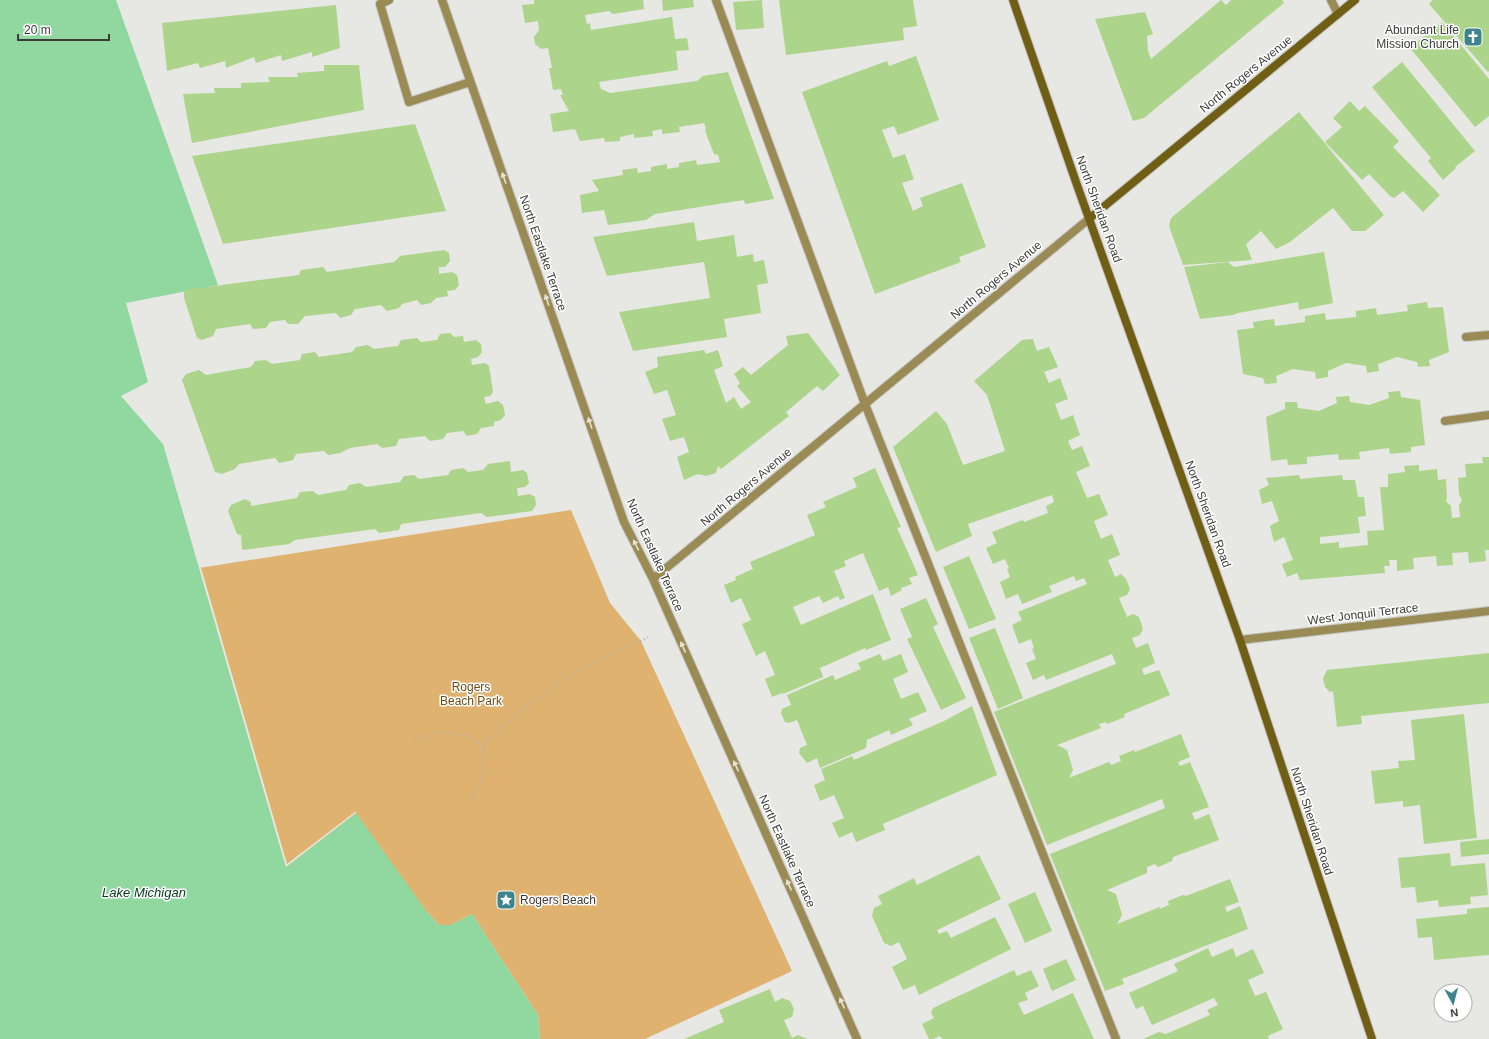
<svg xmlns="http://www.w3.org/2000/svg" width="1489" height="1039" font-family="Arial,sans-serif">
  <rect width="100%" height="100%" fill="#e7e7e3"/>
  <path fill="#e0b270" d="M571 510 610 603 641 641 792 971 645 1039H540L538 1015 472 914 451 925H439L427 912 286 867 199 568Z"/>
  <path fill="#90d8a0" d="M0 0H116L218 285 126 303 148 382 121 396 163 444 286 867 356 813 427 912 439 925H451L472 914 538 1015 540 1039H0Z"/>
  <path fill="#e7e7e3" d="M199 568H201L287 864 355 812H357L286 867Z"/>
  <path fill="#acd48a" d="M534 0H643L644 9 613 14 609 11 585 15 587 24 590 23 591 30 672 17 675 39 687 38 689 50 676 51 678 70 599 82 601 89 610 93 697 81 703 76 728 72 774 199 745 204 744 200 655 214 646 220 608 225 604 210 582 213 580 195 599 191 592 180 623 175 622 170 637 168 638 173 651 171V167L667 164V169L679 167V163L696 160 697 165 720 162 718 155 714 154 705 131 706 128 704 123 679 127 680 132 662 134V129L652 131 653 136 634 138V134L620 137V141L605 142 604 138 580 141 575 129 553 132 550 114 569 111 560 95H563L561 89 553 90 549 68H552L548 48 541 49 535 44 534 37 539 30 538 21 525 23 522 5 534 4Z
    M662 0H693L694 7 663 11Z
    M762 0 764 28 736 30 733 2Z
    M779 0H913L917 26 903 28 904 40 786 55Z
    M1221 0 1226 5 1231 0H1282L1284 3 1144 118 1133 121 1095 19 1145 12 1153 34 1147 36 1148 51 1151 59Z
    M1433 0H1489V71L1488 72 1429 4Z
    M336 5 340 48 312 57V52L282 61 281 55 256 63 254 57 226 68 225 61 200 68 198 63 167 71 162 23Z
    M1442 22 1489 79V116L1475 127 1410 48Z
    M916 56 939 120 898 135 894 126 882 130 893 158 905 154 914 179 902 183 913 211 923 206 920 198 962 183 986 247 959 257 961 262 875 294 802 92 887 61 889 66Z
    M1402 62 1475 151 1455 167 1456 168 1443 180 1428 161 1431 158 1372 87Z
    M324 65H359L364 110 192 143 183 94 215 93 214 88H241V83L270 82 268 77H298L297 73 324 71Z
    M1350 101 1359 111 1365 106 1399 141 1393 147 1440 195 1423 212 1403 191 1394 198 1390 196 1369 174 1362 180 1325 142 1342 127 1333 118Z
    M1299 112 1384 215 1365 231H1352L1333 208 1290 242 1276 249 1261 231 1246 244 1252 260 1183 265 1169 226 1171 218Z
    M415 124 446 211 223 244 192 156Z
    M694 222 697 241 734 235 737 257 753 254 754 262 764 260 768 283 757 285 761 313 724 319 727 337 633 351 619 312 710 298 704 262 607 276 593 237Z
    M444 250 449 253 450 261 445 267H439V274L452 272 457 275 459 285 455 290 447 291 448 296 436 298 431 303 421 305 417 300 402 304 399 308 387 311 381 305 355 309 351 315 340 318 336 313 305 316 298 324H288L285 320 270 322 266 328 253 329 250 324 216 329 213 336 202 340 197 338 184 298V290L299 275 301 270 323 267 327 272 394 262 400 256Z
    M1324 252 1333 303 1299 310 1298 302 1238 313 1233 315 1200 319 1184 267 1228 262 1234 267Z
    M1427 302 1428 308 1443 307 1449 352 1429 360 1430 366 1418 367 1417 362 1397 357 1378 364 1379 371 1367 373 1366 366 1346 363 1328 371V377L1316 379 1315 372 1293 369 1276 376 1277 383 1265 384 1263 378 1243 374 1237 330 1254 328 1253 322 1274 319 1275 326 1305 322V316L1325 313 1326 320 1356 317V311L1376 308 1377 315 1408 311 1407 305Z
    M450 333 454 337 463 336 464 342 476 340 481 344 482 352 478 357 471 359 472 365 485 363 489 366 493 392 490 396 484 397 486 404 498 401 503 405 505 415 501 420 494 422V426L481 428 477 434 467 436 463 431 447 433 443 439 430 441 425 436 399 439 396 446 382 448 377 444 350 448 340 453 328 455 324 451 296 454 293 460 279 463 275 458 239 464 235 469 222 474 215 472 182 380 186 374 199 370 206 375 251 367 255 361 266 360 272 364 300 360 302 354 315 352 319 357 352 352 356 347 368 345 374 349 398 346 401 340 417 338 421 342 437 340 440 334Z
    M808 333 840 375 823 391 817 386 786 412 789 416 721 469 718 466 716 473 706 476 698 474 684 480 677 457 689 452 684 437 670 441 662 419 676 415 667 390 654 394 645 372 658 367 657 357 704 350 706 354 718 350 723 366 714 370 726 403 734 397 741 409 751 402 737 386 740 383 734 374 743 367 751 375 788 345 786 336Z
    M1033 339 1037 351 1049 347 1058 367 1044 372 1049 383 1060 378 1068 399 1055 404 1061 420 1073 415 1080 435 1068 441 1072 450 1082 446 1090 466 1076 472 1087 498 1099 494 1108 515 1094 521 1101 539 1112 534 1120 555 1108 560 1115 577 1121 574 1126 579 1130 589 1127 595 1119 598 1127 617 1133 614 1139 617 1143 629 1140 635 1132 638 1136 648 1148 643 1155 663 1142 669 1144 675 1159 670 1170 695 1124 714 1125 717 1107 724 1106 722 1099 724 1101 728 1057 745 1067 750 1073 770 1069 778 1109 762 1111 765 1121 761 1119 756 1134 750 1135 752 1181 734 1190 757 1178 762 1180 766 1190 762 1209 807 1192 813 1195 820 1209 814 1219 840 1173 857 1172 861 1158 867 1155 864 1147 867V873L1107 890 1116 894 1122 915 1117 924 1160 907V909L1169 905 1168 901 1183 895 1186 896 1230 879 1239 902 1225 907 1227 912 1240 906 1248 929 1122 979 1124 984 1105 991 1050 854 1165 808 1162 799 1047 845 994 712 1116 664 1112 654 1046 680 1044 675 1033 680 1026 663 1036 659 1032 649 1034 648 1031 639 1019 644 1012 625 1022 620 1018 612 1087 584 1084 578 1076 581 1074 576 1049 586 1052 592 1022 604 1018 594 1006 599 1000 582 1010 577 1007 569 1009 568 1005 559 993 564 986 548 997 543 992 532 1023 520 1024 522 1048 513 1046 506 1054 502 1052 495 968 524 972 536 936 552 893 447 936 411 947 424 963 465 1005 451 987 395 974 381 1022 340Z
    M1400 391 1401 397 1420 400 1425 445 1411 447V452L1390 454 1389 448 1359 452 1360 459 1339 460 1338 454 1307 457V464L1288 465 1287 459 1271 461 1266 417 1285 409V402H1297L1298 408 1319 411 1337 403 1336 397 1349 396 1350 402 1369 405 1389 398 1388 392Z
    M1482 457H1489V550H1485L1486 561 1469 563 1468 552 1452 553 1453 565 1437 566 1436 556 1413 558 1414 569 1397 571V560H1389L1390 566H1384L1385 573 1300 580 1297 573 1287 577 1282 564 1293 560 1284 537 1274 542 1270 526 1279 521 1272 501 1262 504 1259 490 1269 485 1266 478 1299 475 1300 479 1342 475 1343 480H1355L1358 497H1364L1366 516 1358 517 1360 533 1320 537V544L1339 542V548L1368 545 1367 531 1384 530 1380 487H1388V474L1405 472 1404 466 1419 465V471L1437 469 1438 480 1446 479 1447 497 1446 501 1451 506 1452 518 1460 517 1459 505 1462 500 1459 494 1458 478 1466 477 1465 464 1483 463Z
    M510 461 511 472 523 470 527 473 529 483 525 487 517 488 518 496 530 494 535 497 536 505 532 511 487 517 481 513 401 524 399 530 379 533 375 529 295 540 289 544 242 550 241 535 237 534 228 511 231 505 245 499 251 502V506L297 498 300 492 313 491 318 495 346 490 349 485 360 483 366 487 400 482 404 476 414 475 419 479 448 475 451 470 463 468 468 472 483 470 488 464Z
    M875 468 901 527 897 528 918 575 909 578 912 584 901 588 902 590 891 596 888 587 879 591 863 553 844 561 846 566 834 571 845 598 840 600 838 596 823 603 819 596 793 607 801 625 873 594 891 640 866 650 865 648 820 668 823 677 783 694 782 693 772 697 765 679 775 675 765 651 756 656 742 624 751 620 741 598 731 603 724 585 736 580 735 577 753 569 750 562 815 535 807 515 826 507 823 502 857 487 853 478Z
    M969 556 996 619 969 629 943 567Z
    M926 598 938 624 933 627 966 698 941 710 907 639 912 637 900 609Z
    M995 628 1023 698 998 709 969 638Z
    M1489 653V703L1361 716 1362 724 1337 727 1333 691 1330 692 1325 687 1323 678 1327 670Z
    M880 654 883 661 901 654 908 672 893 679 901 699 918 692 927 711 909 719 913 725 891 735 889 730 867 740 866 748 820 768 817 758 807 763 799 753 800 748 807 745 797 720 789 723 785 722 781 713 782 709 791 705 787 695 833 675 835 680 861 669 858 663Z
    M972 706 997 775 883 824 885 830 856 842 852 832 839 838 832 823 844 818 834 795 820 801 814 785 825 780 821 769 852 756 854 760 944 721Z
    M1464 714 1477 838 1424 844 1420 805 1403 807V801L1375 804 1371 771 1399 768 1398 761 1415 760 1411 720Z
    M1489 839V854L1461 857 1460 842Z
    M1450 853 1451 866 1485 863 1488 895 1470 897 1471 904 1439 907 1438 900 1417 903 1415 887 1401 888 1398 858Z
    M979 855 1001 899 937 930 939 934 947 931 951 938 995 917 1011 949 919 995 915 985 903 990 892 967 907 959 899 942 891 946 884 943 872 916 874 908 882 904 878 896 914 878 917 885Z
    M1035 892 1052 931 1025 943 1008 904Z
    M1489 907V955L1434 960 1432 937 1418 938 1416 919 1467 914V909Z
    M1208 948 1212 957 1233 948 1236 957 1253 949 1264 973 1248 980 1255 996 1266 992 1283 1029 1268 1036 1269 1039H1143L1159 1032 1166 1034 1210 1015 1207 1010 1218 1005 1214 998 1152 1025 1143 1006 1136 1009 1129 993 1178 971 1174 964Z
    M1066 959 1076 980 1052 991 1043 969Z
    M1014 970 1017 976 1031 970 1039 986 1025 993 1028 1000 1018 1003 1024 1015 1073 993 1094 1039H942L940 1036 933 1039H929L922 1024 934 1018 931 1013 933 1008Z
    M770 989 775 1002 782 998 790 1001 794 1009 792 1017 784 1020 792 1038 798 1035 808 1039H684L724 1022 719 1010Z"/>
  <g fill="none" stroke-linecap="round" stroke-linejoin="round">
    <g stroke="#c5c5c1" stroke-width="10">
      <path id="lane" d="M389 0 380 4 409 102 470 82
        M716 0 865 404 1116 1039
        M1331 0 1338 14
        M1466 337 1489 335
        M1445 421 1489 415"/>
    </g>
    <g stroke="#c5c5c1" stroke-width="10">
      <path id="street" d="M442 0 624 522 653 579 857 1039
        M653 579 1090 218
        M1240 640 1489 611"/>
    </g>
    <g stroke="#c5c5c1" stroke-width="10">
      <path id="secondary" d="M1013 0 1077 185 1240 640 1372 1039
        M1090 218 1355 0"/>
    </g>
    <path stroke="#b2b3af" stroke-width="2.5" stroke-dasharray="1 3" stroke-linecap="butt" d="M415 742 433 733H455L469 736 483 746C518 709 561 680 606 656 620 649 635 645 648 637
      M471 800 481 783 485 769 483 746"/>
    <use href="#lane" stroke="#9a8a54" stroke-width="8"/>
    <use href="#street" stroke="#9a8a54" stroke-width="8"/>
    <use href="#secondary" stroke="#705e15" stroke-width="8"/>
  </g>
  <defs><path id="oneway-solid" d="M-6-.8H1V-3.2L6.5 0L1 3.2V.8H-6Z"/></defs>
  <g fill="#e6e2d4">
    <use href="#oneway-solid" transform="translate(504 178) rotate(-109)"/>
    <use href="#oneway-solid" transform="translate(547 300) rotate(-109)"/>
    <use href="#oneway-solid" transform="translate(590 423) rotate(-109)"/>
    <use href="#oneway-solid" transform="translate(636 545) rotate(-116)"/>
    <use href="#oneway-solid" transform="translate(683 647) rotate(-114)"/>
    <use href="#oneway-solid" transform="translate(736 766) rotate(-114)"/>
    <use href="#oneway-solid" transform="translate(789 885) rotate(-114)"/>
    <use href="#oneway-solid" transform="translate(842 1003) rotate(-114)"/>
  </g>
  <defs>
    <g id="church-square" transform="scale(1)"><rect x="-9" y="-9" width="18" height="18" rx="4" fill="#3d848d" stroke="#fff"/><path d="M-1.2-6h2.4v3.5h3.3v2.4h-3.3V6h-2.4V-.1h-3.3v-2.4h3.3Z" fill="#fff"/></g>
    <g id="sight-square" transform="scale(1)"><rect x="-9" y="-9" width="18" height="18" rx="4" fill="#3d848d" stroke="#fff"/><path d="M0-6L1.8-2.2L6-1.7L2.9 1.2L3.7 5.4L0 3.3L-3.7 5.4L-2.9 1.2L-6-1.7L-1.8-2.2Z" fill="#fff"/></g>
  </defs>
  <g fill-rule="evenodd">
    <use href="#church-square" x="1473" y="37"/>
    <use href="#sight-square" x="506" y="900"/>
  </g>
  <g text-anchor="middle" stroke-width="3" stroke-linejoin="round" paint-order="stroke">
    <g font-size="12" fill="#3b3c3a" stroke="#fff" text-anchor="end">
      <text x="1459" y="34">Abundant Life<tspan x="1459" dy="14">Mission Church</tspan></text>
      <text x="520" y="904" text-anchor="start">Rogers Beach</text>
    </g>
    <g font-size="12" fill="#3b3c3a" stroke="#fff">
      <text transform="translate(1246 74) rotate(-39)" y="4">North Rogers Avenue</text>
      <text transform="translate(1099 209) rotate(70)" y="4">North Sheridan Road</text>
      <text transform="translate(543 253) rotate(71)" y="4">North Eastlake Terrace</text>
      <text transform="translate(996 280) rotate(-40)" y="4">North Rogers Avenue</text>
      <text transform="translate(746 487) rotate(-40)" y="4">North Rogers Avenue</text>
      <text transform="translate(1208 514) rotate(70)" y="4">North Sheridan Road</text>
      <text transform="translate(655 555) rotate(66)" y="4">North Eastlake Terrace</text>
      <text transform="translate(1363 614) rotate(-7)" y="4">West Jonquil Terrace</text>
      <text transform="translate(1312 821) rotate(72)" y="4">North Sheridan Road</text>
      <text transform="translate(787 851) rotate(66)" y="4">North Eastlake Terrace</text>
    </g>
    <g font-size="12" fill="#6d4c15" stroke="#fff">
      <text x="471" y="691">Rogers<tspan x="471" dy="14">Beach Park</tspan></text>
    </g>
    <g font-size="13" font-style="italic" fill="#033b18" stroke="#fff">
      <text x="144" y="897">Lake Michigan</text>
    </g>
  </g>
  <g transform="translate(1453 1003) rotate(173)"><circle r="19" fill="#ffffff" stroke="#b1b1b0"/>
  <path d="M0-3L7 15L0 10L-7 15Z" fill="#3d848d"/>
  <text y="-6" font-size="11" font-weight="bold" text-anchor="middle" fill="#3b3c3a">N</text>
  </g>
  <path d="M18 34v6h91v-6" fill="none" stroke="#3b3c3a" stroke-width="2"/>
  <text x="24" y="34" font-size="12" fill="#3b3c3a" stroke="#ffffff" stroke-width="3" paint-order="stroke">20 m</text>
</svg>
